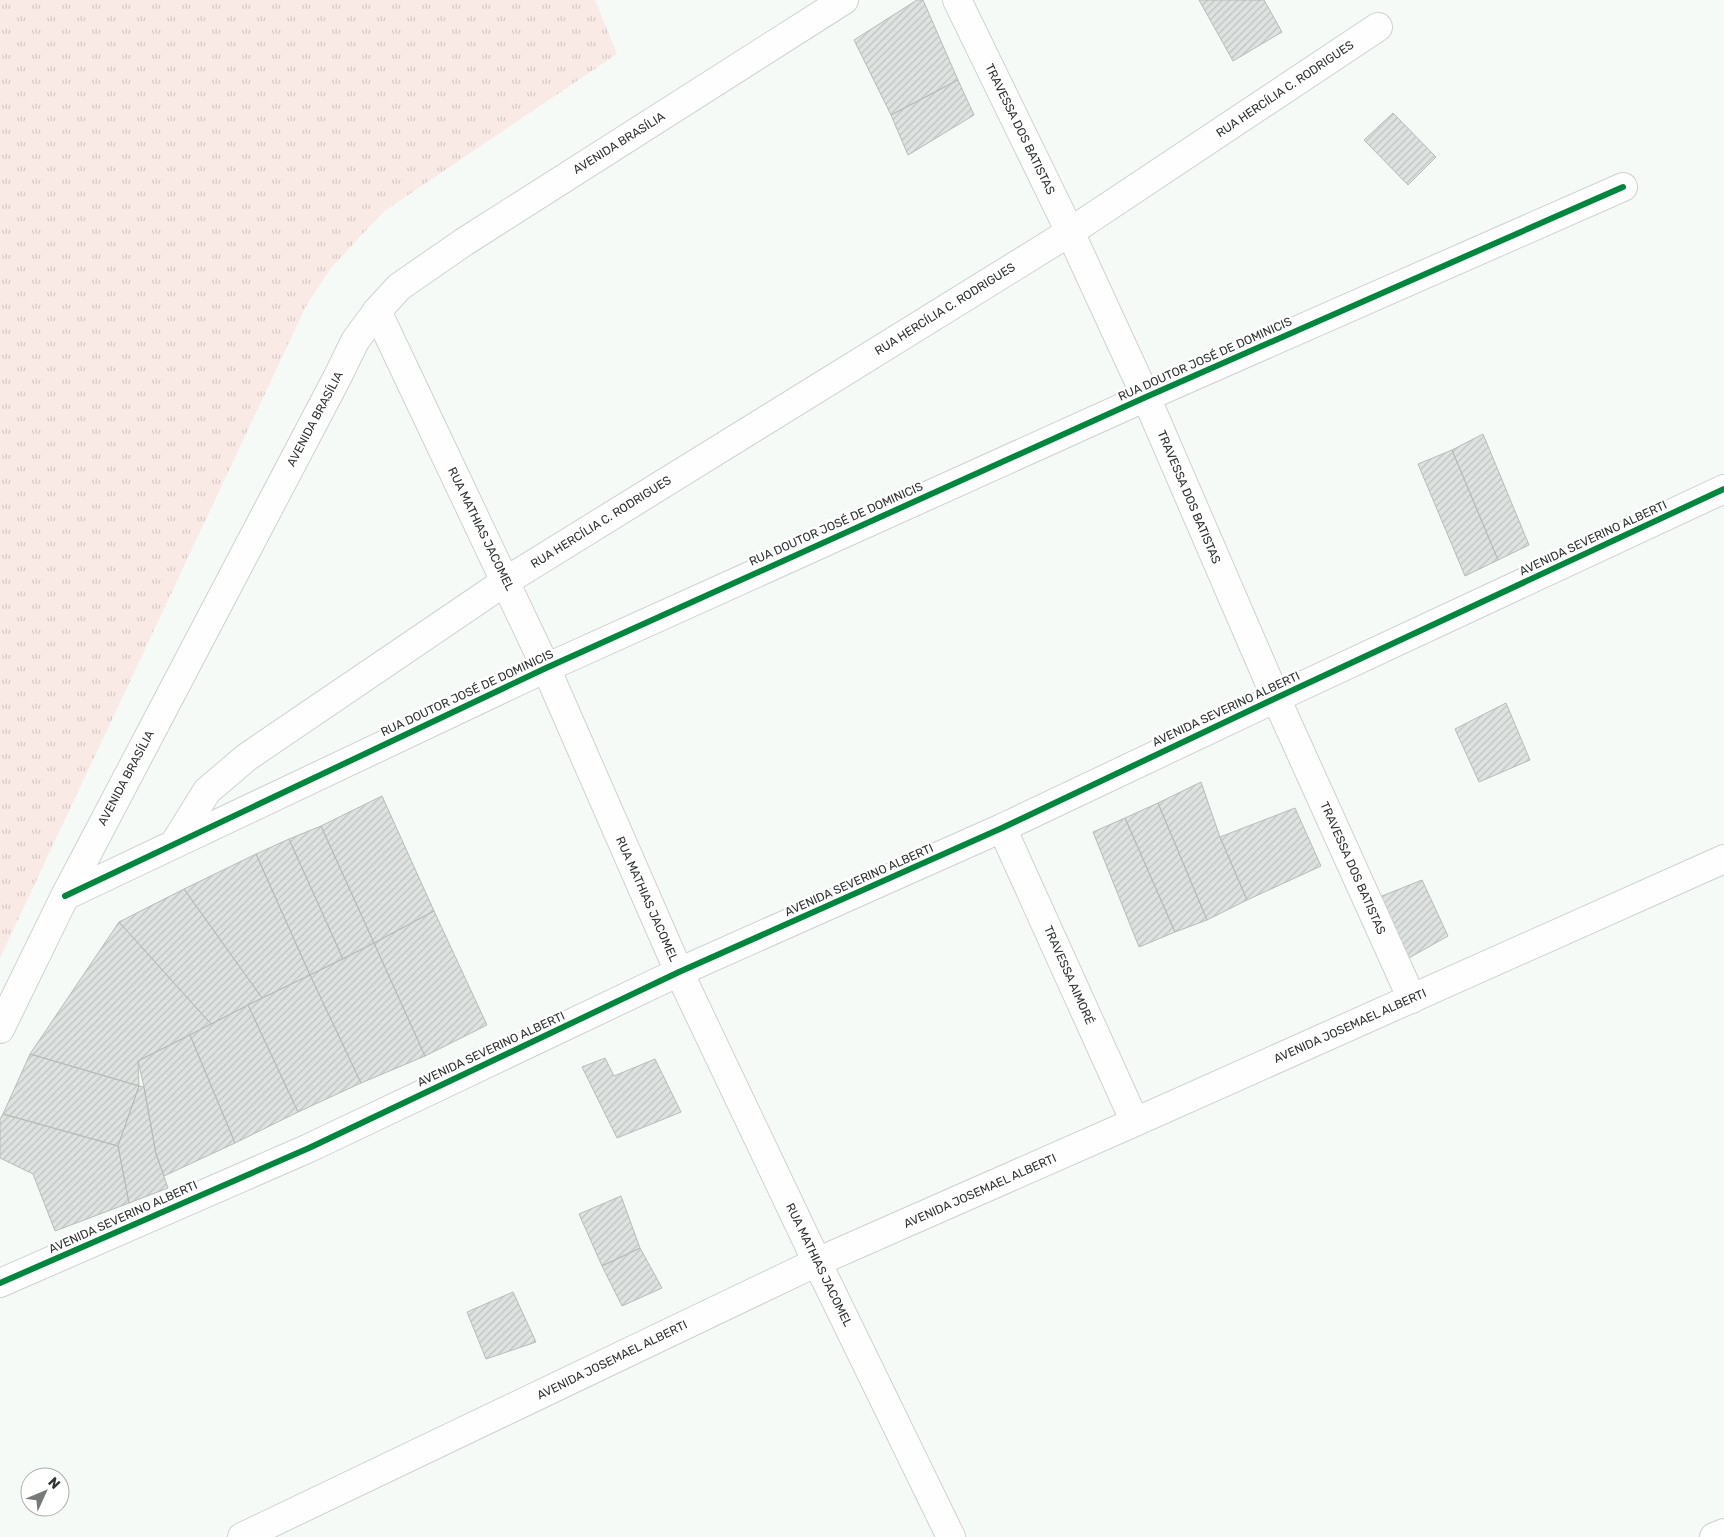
<svg xmlns="http://www.w3.org/2000/svg" width="1724" height="1537" font-family="Rubik,sans-serif">
  <defs>
    <pattern id="grass-tufts" width="24" height="20" patternUnits="userSpaceOnUse" patternTransform="scale(1.25)"><rect width="24" height="20" fill="#faeae6"/><path d="M3 7l-1-3M5 7V3M7 7l1-3M15 17l-1-3M17 17v-4M19 17l1-3" fill="none" stroke="#d7c9c6"/></pattern>
    <pattern id="building-hatch" width="6" height="6" patternUnits="userSpaceOnUse" patternTransform="scale(1.25)"><rect width="6" height="6" fill="#dee2e0"/><path d="M-1 1l2-2M0 6l6-6M5 7l2-2" fill="none" stroke="#bfc2c1"/></pattern>
  </defs>
  <rect width="100%" height="100%" fill="#f5faf7"/>
  <path fill="url(#grass-tufts)" d="M0 0H595L617 54 383 212 331 268 307 304 0 958Z"/>
  <path fill="url(#building-hatch)" stroke="#b8bcb9" d="M917 0H923L958 80 891 115 854 40Z
    M1199 0H1264L1282 32 1233 61Z
    M958 80 974 115 908 155 891 115Z
    M1393 113 1436 157 1408 185 1364 140Z
    M1483 434 1529 545 1498 560 1452 450Z
    M1452 450 1498 560 1465 576 1418 464Z
    M1506 703 1530 760 1479 782 1455 729Z
    M1201 782 1220 837 1247 900 1207 920 1158 803Z
    M382 796 434 911 374 943 321 826Z
    M1158 803 1207 920 1175 932 1125 818Z
    M1295 808 1321 866 1247 900 1220 837Z
    M1125 818 1175 932 1139 947 1093 832Z
    M321 826 374 943 343 959 289 839Z
    M289 839 343 959 310 975 256 854Z
    M256 854 310 975 262 998 184 889Z
    M1422 880 1448 936 1407 959 1377 898Z
    M184 889 262 998 211 1024 119 922Z
    M434 911 487 1025 425 1056 374 943Z
    M119 922 211 1024 138 1061 139 1086 30 1054Z
    M374 943 425 1056 361 1083 310 975Z
    M310 975 361 1083 298 1112 248 1005Z
    M248 1005 298 1112 235 1143 190 1035Z
    M190 1035 235 1143 164 1176 156 1154 144 1087 138 1061Z
    M30 1054 139 1086 118 1146 3 1114Z
    M605 1058 614 1076 655 1059 681 1112 617 1138 582 1067Z
    M139 1086 144 1087 156 1154 168 1188 129 1203 118 1146Z
    M3 1114 118 1146 129 1203 55 1231 33 1174 0 1158V1119Z
    M621 1196 640 1248 602 1266 579 1214Z
    M640 1248 662 1288 622 1306 602 1266Z
    M513 1292 536 1342 486 1359 467 1312Z"/>
  <g fill="none" stroke-linecap="round" stroke-linejoin="round">
    <g stroke="#ced2d0" stroke-width="30">
      <path id="street" d="M957 0 1070 232 1146 397 1276 698 1412 999
        M377 311 546 668 679 972 817 1262 951 1537
        M1002 828 1135 1122
        M174 844 207 791 247 757 506 581 1070 232 1378 27
        M65 896 546 668 1146 397 1623 187
        M0 1283 309 1148 679 972 1002 828 1276 698 1724 489
        M242 1537 817 1262 1135 1122 1724 859
        M1714 1537 1724 1533"/>
    </g>
    <g stroke="#ced2d0" stroke-width="30">
      <path id="secondary" d="M0 1029 65 896 338 376 355 341 377 311 399 287 464 242 844 0"/>
    </g>
    <use href="#street" stroke="#fefefe" stroke-width="28"/>
    <use href="#secondary" stroke="#fefefe" stroke-width="28"/>
    <g stroke="#fff" stroke-width="9">
      <path id="cycleway" d="M65 896 546 668 1146 397 1623 187
        M0 1283 309 1148 679 972 1002 828 1276 698 1724 489"/>
    </g>
    <use href="#cycleway" stroke="#00873e" stroke-width="6"/>
  </g>
  <g text-anchor="middle" stroke-width="5" stroke-linejoin="round" paint-order="stroke">
    <g font-size="12" fill="#303432" stroke="#fff">
      <text transform="translate(1285 89) rotate(-34)" y="4">RUA HERCÍLIA C. RODRIGUES</text>
      <text transform="translate(1020 129) rotate(64)" y="4">TRAVESSA DOS BATISTAS</text>
      <text transform="translate(619 143) rotate(-32)" y="4">AVENIDA BRASÍLIA</text>
      <text transform="translate(945 309) rotate(-32)" y="4">RUA HERCÍLIA C. RODRIGUES</text>
      <text transform="translate(1205 359) rotate(-24)" y="4">RUA DOUTOR JOSÉ DE DOMINICIS</text>
      <text transform="translate(315 419) rotate(-62)" y="4">AVENIDA BRASÍLIA</text>
      <text transform="translate(1189 497) rotate(67)" y="4">TRAVESSA DOS BATISTAS</text>
      <text transform="translate(601 522) rotate(-32)" y="4">RUA HERCÍLIA C. RODRIGUES</text>
      <text transform="translate(836 524) rotate(-24)" y="4">RUA DOUTOR JOSÉ DE DOMINICIS</text>
      <text transform="translate(481 529) rotate(64)" y="4">RUA MATHIAS JACOMEL</text>
      <text transform="translate(1593 538) rotate(-25)" y="4">AVENIDA SEVERINO ALBERTI</text>
      <text transform="translate(467 693) rotate(-25)" y="4">RUA DOUTOR JOSÉ DE DOMINICIS</text>
      <text transform="translate(1226 709) rotate(-25)" y="4">AVENIDA SEVERINO ALBERTI</text>
      <text transform="translate(126 778) rotate(-62)" y="4">AVENIDA BRASÍLIA</text>
      <text transform="translate(1353 868) rotate(66)" y="4">TRAVESSA DOS BATISTAS</text>
      <text transform="translate(859 880) rotate(-24)" y="4">AVENIDA SEVERINO ALBERTI</text>
      <text transform="translate(647 899) rotate(66)" y="4">RUA MATHIAS JACOMEL</text>
      <text transform="translate(1069 975) rotate(66)" y="4">TRAVESSA AIMORÉ</text>
      <text transform="translate(1350 1026) rotate(-24)" y="4">AVENIDA JOSEMAEL ALBERTI</text>
      <text transform="translate(491 1049) rotate(-25)" y="4">AVENIDA SEVERINO ALBERTI</text>
      <text transform="translate(980 1191) rotate(-24)" y="4">AVENIDA JOSEMAEL ALBERTI</text>
      <text transform="translate(123 1217) rotate(-24)" y="4">AVENIDA SEVERINO ALBERTI</text>
      <text transform="translate(819 1265) rotate(64)" y="4">RUA MATHIAS JACOMEL</text>
      <text transform="translate(612 1360) rotate(-26)" y="4">AVENIDA JOSEMAEL ALBERTI</text>
    </g>
  </g>
  <g transform="translate(45 1492) rotate(46)"><circle r="24" fill="#ffffff" stroke="#acaead"/>
  <path d="M0-4L9 19L0 12L-9 19Z" fill="#757977"/>
  <text y="-8" font-size="14" font-weight="bold" text-anchor="middle" fill="#303432">N</text>
  </g>
</svg>
